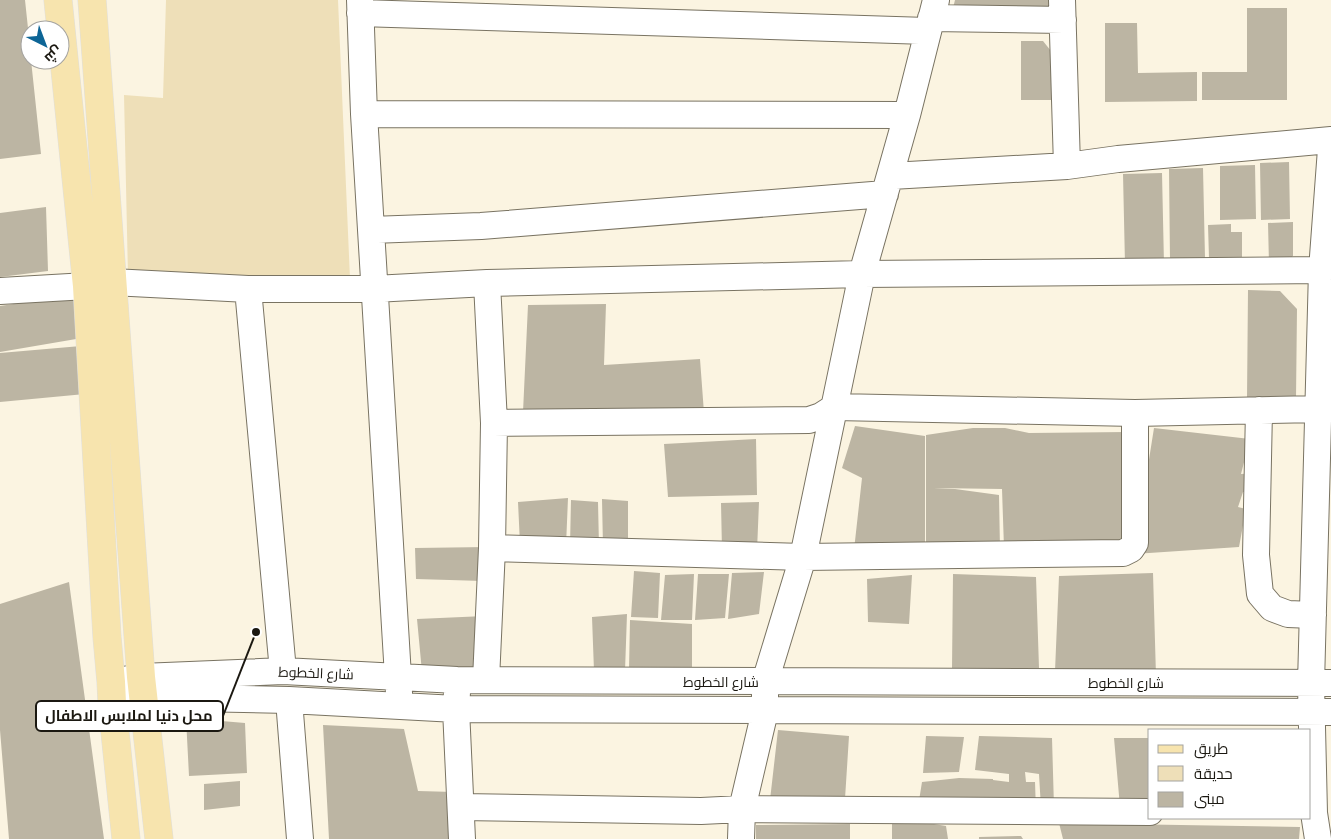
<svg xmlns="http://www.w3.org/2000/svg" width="1331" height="839" font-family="'IBM Plex Sans',Cairo,sans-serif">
  <rect width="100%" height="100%" fill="#fbf4e1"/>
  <path fill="#eedfb8" d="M166 0H338L350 279 128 276 124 95 163 98Z"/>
  <path fill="#bcb5a3" d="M0 0H25L30 47V60H31L41 154 0 159Z
    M955 0H1050V11L953 8Z
    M1247 8H1287V100H1202V72H1247Z
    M1105 23H1137L1138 73 1197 72V101L1105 102Z
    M1021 41H1043L1051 51V100H1021Z
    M1289 162 1290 219 1261 220 1260 163Z
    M1255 165 1256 219 1220 220V166Z
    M1203 168 1205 258 1170 259 1169 169Z
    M1162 173 1164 264H1125L1123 174Z
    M46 207 48 271 0 277V213Z
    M1293 222V256L1283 264H1269L1268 223Z
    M1231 224V232H1242V258H1209L1208 225Z
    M1248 290 1280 291 1297 309 1296 398H1247Z
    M81 294 82 338 0 352V306Z
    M606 304 604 365 700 359 704 413 523 412 528 305Z
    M81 346 85 394 0 402V353Z
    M855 426 925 436V551L854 550 862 478 842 468Z
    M973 428H1005L1029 433 1127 432 1124 542 1004 548 1002 489 934 488 955 489 999 495 1000 549 926 552V435Z
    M1154 428 1250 439 1241 474 1256 473V492H1243L1238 507 1246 509 1239 547 1134 554Z
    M756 439 757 495 668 497 664 444Z
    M568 498 566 546 520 544 518 502Z
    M602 499 628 501V547H603Z
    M571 500 598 502 599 546H570Z
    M759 502 757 551 722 550 721 503Z
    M487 547 483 581 416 579 415 548Z
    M634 571 660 573 658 618 631 617Z
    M764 572 759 614 728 619 732 573Z
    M1153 573 1156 676 1055 671 1059 576Z
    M694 574 692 620H661L665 575Z
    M698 574H729L725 618 695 620Z
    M953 574 1036 577 1039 668H952Z
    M912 575 909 624 868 622 867 579Z
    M69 582 104 839H9L0 730V604Z
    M627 614 625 671H594L592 617Z
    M485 616 482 676 422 672 417 619Z
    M630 620 692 624V672L629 670Z
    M186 718 245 723 247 773 189 776Z
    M323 725 404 729 418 791 454 792 455 839H329Z
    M778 730 849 736 845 799 770 800Z
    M926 736 964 737 959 772 923 773Z
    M979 736 1052 738 1054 807 1041 808 1039 774 1025 772 1026 782H1035L1036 811 918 807 922 782 959 778 993 779V780L1009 782V774L975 770Z
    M1114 738H1150V807H1120Z
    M240 781V806L204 810V784Z
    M892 817 946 826 948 839H892Z
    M1059 823 1300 827 1299 839H1063Z
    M850 824V839H756V825Z
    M1021 836 1023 839H979V837Z"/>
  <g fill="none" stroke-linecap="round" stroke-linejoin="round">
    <g stroke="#797362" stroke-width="28">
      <path id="minor" d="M360 0 364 114 399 693
        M1062 0 1067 166
        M360 13 927 31
        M931 18 1063 20
        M364 114 907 115
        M891 176 1067 166 1118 159 1331 140
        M371 230 481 226 885 194
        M248 289 283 671
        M0 291 87 286 112 282 248 289H374L487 283 862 274 1322 270
        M1259 410 1256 555 1260 594 1272 608 1288 614 1313 615
        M494 423 809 420 821 416 835 407 1135 413 1318 409
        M492 548 803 557 1123 553 1131 549 1135 543V413
        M486 680 492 548 494 423 487 283
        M111 682 141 677 283 671 457 680 1331 683
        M457 692 456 709 462 839
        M289 700 300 839
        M112 703 143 697 289 700 456 709 1331 712
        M461 807 701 811 742 809 1150 812
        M741 839 742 809 765 711V682L803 557 862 274 907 115 936 0
        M1318 839 1314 813 1311 684 1322 270 1331 149"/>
    </g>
    <g stroke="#dfdfde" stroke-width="29">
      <path id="primary" d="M58 0 87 286 107 637 111 682 112 703 126 839
        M92 0 141 677 159 839"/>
    </g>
    <use href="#minor" stroke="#fff" stroke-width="26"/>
    <use href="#primary" stroke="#f7e4ae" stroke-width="28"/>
  </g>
  <g text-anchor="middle" stroke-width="4" stroke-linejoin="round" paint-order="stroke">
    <g font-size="14" fill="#1b1811" stroke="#fff">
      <text transform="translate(316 673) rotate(2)" y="5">شارع الخطوط</text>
      <text x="721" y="687">شارع الخطوط</text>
      <text x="1126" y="688">شارع الخطوط</text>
    </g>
  </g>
  <path fill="none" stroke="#1b1811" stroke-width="2" d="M256 632L223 716"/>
  <circle fill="#1b1811" stroke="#fff" stroke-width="2" cx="256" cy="632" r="5"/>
  <rect fill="#fff" stroke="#1b1811" stroke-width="2" x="36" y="701" width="187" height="30" rx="5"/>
  <g font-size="15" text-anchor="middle" font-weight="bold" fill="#1b1811">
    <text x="129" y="721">محل دنيا لملابس الاطفال</text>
  </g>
  <rect x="1148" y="729" width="162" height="90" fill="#ffffff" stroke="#a4a3a0"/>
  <rect x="1158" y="745" width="25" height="8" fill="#f7e4ae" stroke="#a4a3a0"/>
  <text x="1194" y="754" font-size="15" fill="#1b1811">طريق</text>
  <rect x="1158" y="766" width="25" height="15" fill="#eedfb8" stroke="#a4a3a0"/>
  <text x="1194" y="779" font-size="15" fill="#1b1811">حديقة</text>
  <rect x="1158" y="792" width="25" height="15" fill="#bcb5a3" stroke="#a4a3a0"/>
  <text x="1194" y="804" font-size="15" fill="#1b1811">مبنى</text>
  <g transform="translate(45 45) rotate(138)"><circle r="24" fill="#ffffff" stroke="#a4a3a0"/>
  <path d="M0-4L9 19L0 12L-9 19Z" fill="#0d6596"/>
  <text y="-8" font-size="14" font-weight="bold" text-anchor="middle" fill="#1b1811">ش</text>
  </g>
</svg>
